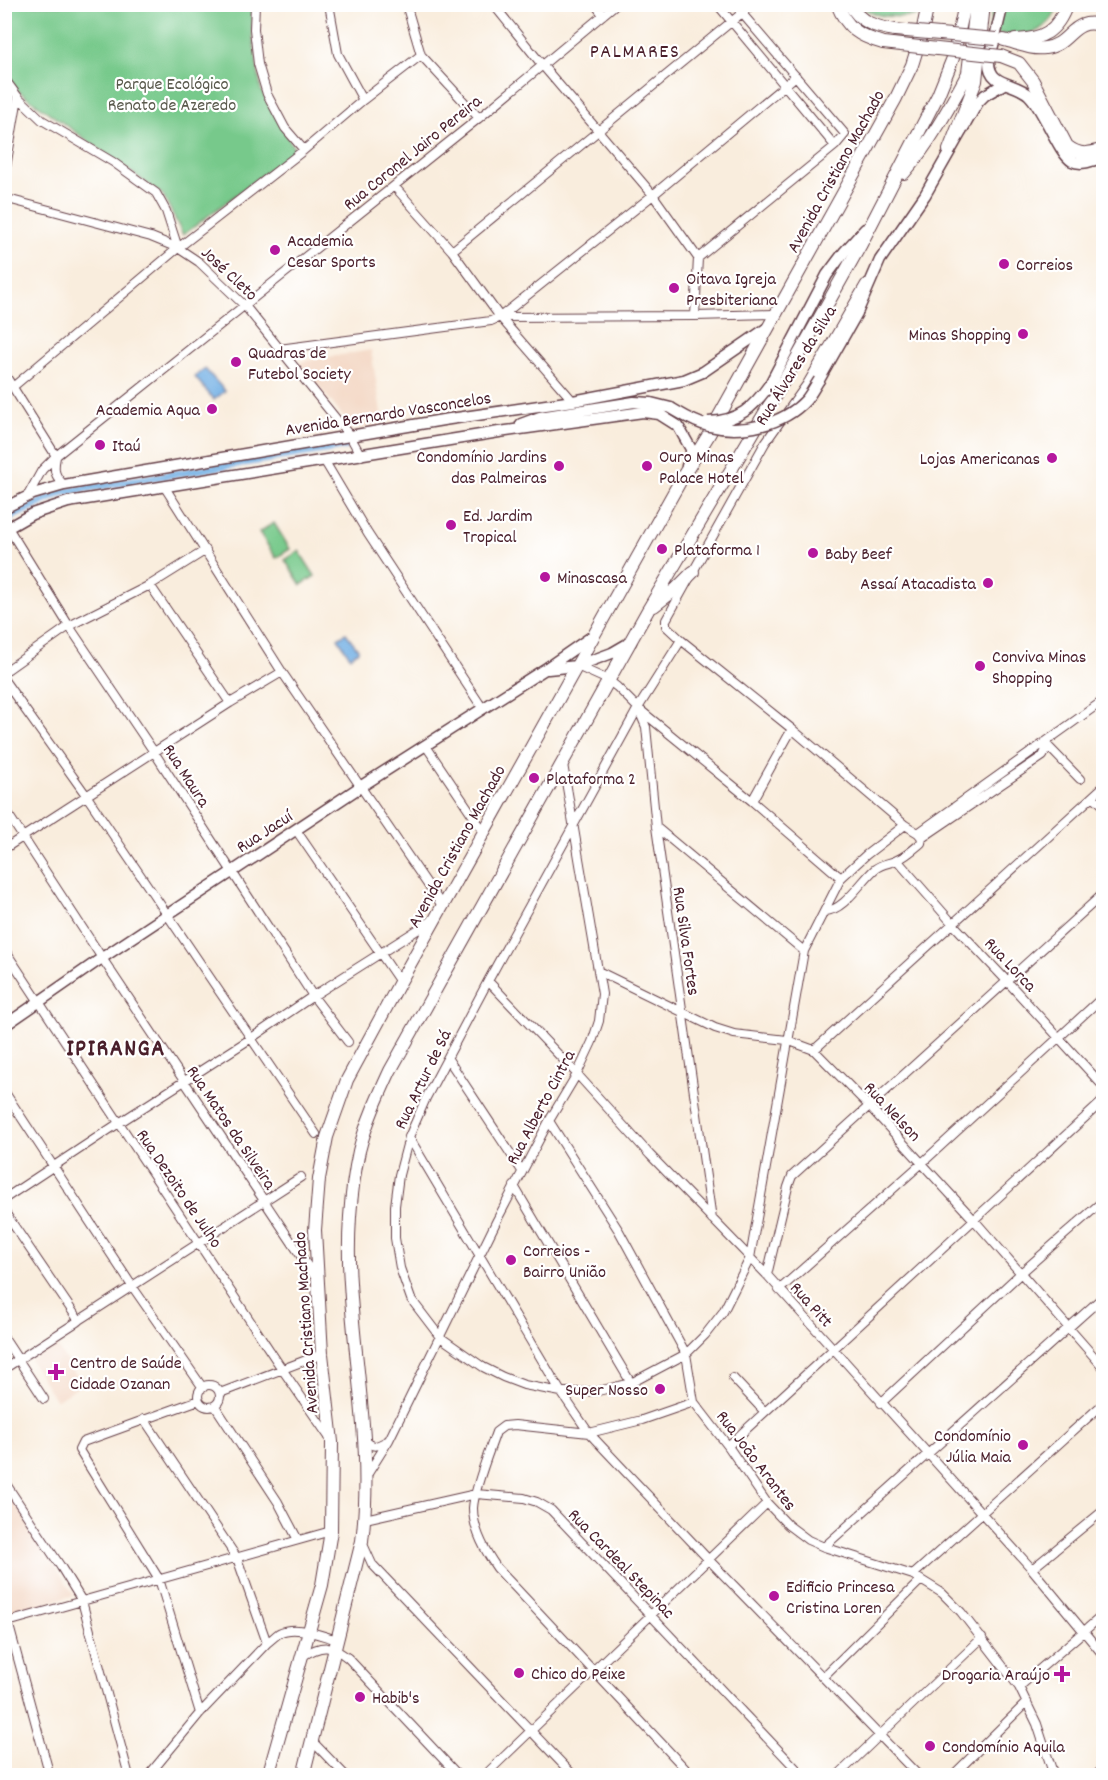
<svg xmlns="http://www.w3.org/2000/svg" width="1108" height="1780" font-family="Dekko,sans-serif">
  <rect width="100%" height="100%" fill="#fff"/>
  <filter id="ink" filterUnits="userSpaceOnUse"><feTurbulence type="fractalNoise" baseFrequency=".0167" numOctaves="2"/><feDisplacementMap in="SourceGraphic" scale="12" xChannelSelector="R" yChannelSelector="G"/><feConvolveMatrix kernelMatrix="1 2 1 2 8 2 1 2 1" color-interpolation-filters="sRGB"/></filter>
  <filter id="wash" filterUnits="userSpaceOnUse"><feTurbulence type="fractalNoise" baseFrequency=".008" numOctaves="4" result="noise"/><feDisplacementMap in="SourceGraphic" scale="24" xChannelSelector="R" yChannelSelector="G"/><feGaussianBlur stdDeviation="1.35" result="paint"/><feColorMatrix in="noise" values="0 0 0 0 0 0 0 0 0 0 0 0 0 0 0 0 0 1.4 0 .05"/><feComposite in="paint" operator="in"/></filter>
  <g filter="url(#wash)">
    <rect width="100%" height="100%" fill="#f9eddd"/>
    <path fill="#f3d4bf" d="M371 350 383 425 353 429 299 362Z
      M55 1344 82 1384 56 1401 30 1360Z
      M4 1483 42 1545 74 1595 5 1616Z"/>
    <path fill="#77c98b" stroke="#60745b" stroke-width="1.5" d="M920 4 917 16C898 16 875 20 860 5Z
      M4 5H253L252 30 261 90 295 150 183 235 163 195 17 90 5 73Z
      M993 5H1058C1054 23 1037 35 1018 36 1009 36 998 33 989 32Z
      M274 523 290 549 276 558 259 532Z
      M299 551 315 576 301 585 285 560Z"/>
    <path fill="#71afe4" stroke="#5e6788" stroke-width="1.5" d="M205 369 225 391 214 400 195 377Z
      M346 633 358 649V651L350 657 338 638Z"/>
    <g fill="none" stroke-linecap="round" stroke-linejoin="round">
      <path stroke="#71afe4" stroke-width="8" d="M4 520 63 492 345 446"/>
    </g>
  </g>
  <g filter="url(#ink)">
    <g fill="none" stroke-linecap="round" stroke-linejoin="round">
      <g stroke="#643e46" stroke-width="10">
        <path id="minor" d="M255 4 254 29 258 64 267 94 285 128 304 150
          M329 4 338 54 363 100
          M406 4 421 55 479 118
          M493 4 543 66 653 195 698 258 695 316
          M595 4 603 15
          M717 4 835 146
          M4 78 18 97 42 120 113 162 156 193 166 211 178 248
          M4 179 18 97
          M394 186 452 251 500 317 573 401
          M4 198 151 237 178 248 199 262 245 306 350 436 361 456
          M452 251 753 4
          M698 258 835 146 845 134 734 4
          M865 284 807 384 765 443 666 620V626L681 640 792 729 905 825 918 833 922 838
          M500 317 653 195 796 76
          M279 349 491 321 500 317 695 316 775 314
          M4 373 56 456
          M14 386 178 248 304 150 363 100 421 55
          M56 457C53 471 55 476 64 485
          M324 460 368 534 483 709
          M164 486 282 672 443 907
          M27 497 42 470 56 456 479 118 616 4
          M4 521 69 626 154 752 313 996 348 1042
          M150 585 230 703
          M681 640 638 708 488 981 426 1098 409 1137 399 1175 395 1206V1238L400 1268 411 1299 440 1337 483 1367 503 1377 524 1385 561 1392H579L598 1391 631 1383 686 1354 705 1335 723 1312 750 1258 804 951 841 878 866 855 905 825
          M577 666 608 680 617 687 638 708 646 727 656 827 712 1219
          M4 672 69 626 150 585 206 550
          M4 680 86 795 316 1134
          M639 709 752 801 841 878
          M1045 743 1080 779
          M426 746 484 832
          M1093 796 1104 806
          M752 801 792 729
          M4 808 102 958 317 1280
          M656 827 804 951
          M296 830 400 982
          M918 833 1104 700
          M4 849 230 703 282 672
          M897 860 953 924 1006 980 1104 1087
          M825 911C844 911 861 881 875 869 883 863 889 864 897 860 905 857 914 849 921 843L922 838 1043 756 1046 750V745
          M4 949 282 1369 331 1440
          M598 971 715 1028 734 1034 787 1040 814 1050 869 1106 975 1221 1104 1368
          M488 981 577 1074 650 1155 767 1275 1032 1569 1104 1656
          M814 1050 1104 786
          M448 1059 522 1171
          M4 1091 132 1286 203 1388
          M549 1121 619 1231 686 1354 694 1402 728 1446 767 1503 788 1525 808 1540 824 1547 913 1575 942 1593 961 1612 1019 1687 1037 1724 1054 1776
          M409 1137 561 1392 589 1433 708 1559 919 1776
          M514 1186 631 1383
          M4 1199 119 1123 250 1039 313 996 433 920
          M4 1211 79 1321
          M767 1275 788 1187 792 1176 1104 893
          M779 1290 921 1164 1104 996
          M4 1338 44 1399
          M4 1369 301 1177
          M733 1378 764 1411
          M198 1396a11 11 0 1 1 22 0a11 11 0 1 1-22 0Z
          M220 1393 322 1354
          M199 1400 83 1442 79 1450 159 1579 200 1713
          M881 1403 1021 1273 1104 1200
          M215 1406 278 1502 298 1540
          M144 1419 237 1558 267 1643
          M365 1440C374 1449 377 1446 387 1441
          M728 1446 1104 1100
          M367 1475 389 1440 497 1220 549 1121 577 1074 592 1042 599 1021 602 994 563 764
          M4 1481 61 1567 82 1601 129 1776
          M365 1519 476 1494 524 1498 537 1502 551 1510 803 1776
          M362 1542 372 1564 574 1776
          M824 1547 1104 1296
          M1032 1569 1104 1510
          M913 1575 1104 1403
          M8 1622 50 1776
          M4 1623 331 1531
          M303 1656C322 1644 331 1645 348 1658L459 1776
          M823 1677 921 1580
          M1019 1687 1104 1614
          M312 1741 346 1776
          M148 1776 200 1713 267 1643C271 1640 275 1636 279 1633 296 1624 321 1636 338 1640
          M484 1776 767 1503
          M692 1776 497 1568C485 1551 473 1530 473 1508 474 1489 489 1452 496 1432L504 1426 515 1425 589 1433 642 1420 694 1402
          M837 1776 982 1638
          M952 1776 1027 1702
          M1095 1776 1104 1768"/>
      </g>
      <g stroke="#643e46" stroke-width="13">
        <path id="major" d="M1003 4 989 62C989 86 1015 82 1029 95 1043 108 1059 154 1072 161 1082 166 1094 160 1104 157
          M819 380 857 313 880 260 925 195 978 102 985 95 1004 84
          M770 384 827 275 845 251 865 229
          M521 424 540 417 634 402 651 403 671 408
          M4 508 33 494 64 485 443 420 573 401 684 380 703 372 767 328
          M4 530 32 514 68 502 499 432 643 412 659 414 678 426 691 449V457L687 466
          M548 669 577 666 612 653 631 642
          M4 1026 102 958 360 787 545 669 594 635"/>
      </g>
      <g stroke="#643e46" stroke-width="14">
        <path id="highway" d="M837 4C847 29 859 36 883 43
          M850 4C859 23 877 27 895 30
          M1102 4 1104 8
          M1004 40C1017 43 1031 50 1045 48 1072 45 1071 15 1104 26
          M1015 40C1043 39 1057 32 1067 4
          M1001 56 1019 63 1033 81 1067 146C1080 156 1088 154 1104 149
          M967 81 976 6
          M949 150 976 81 984 4
          M904 173C930 143 949 108 968 73
          M654 606 676 589 693 572
          M268 1776 322 1585 331 1531 332 1442 322 1354 315 1230 319 1179 327 1137 347 1080 400 982 683 476 708 436 896 98 912 65 922 33 928 4
          M303 1776 362 1541C373 1453 355 1370 350 1283 347 1241 350 1192 359 1151 366 1123 378 1097 390 1071L648 610 792 367 861 244 938 95 953 58 965 4"/>
      </g>
      <use href="#minor" stroke="#fff" stroke-width="8"/>
      <use href="#major" stroke="#fff" stroke-width="10"/>
      <use href="#highway" stroke="#fff" stroke-width="12"/>
      <g stroke="#643e46" stroke-width="13" stroke-linecap="butt">
        <path id="major-bridge" d="M671 408C683 415 695 423 709 426 742 434 783 425 806 400 811 394 815 386 819 380
          M708 422C739 421 753 408 770 384"/>
      </g>
      <g stroke="#643e46" stroke-width="14" stroke-linecap="butt">
        <path id="highway-bridge" d="M895 30 996 39
          M883 43 1001 56"/>
      </g>
      <use href="#major-bridge" stroke="#fff" stroke-width="10"/>
      <use href="#highway-bridge" stroke="#fff" stroke-width="12"/>
    </g>
  </g>
  <g fill="#b5179e" stroke="#fff" stroke-width="2">
    <circle cx="275" cy="250" r="6"/>
    <circle cx="1004" cy="264" r="6"/>
    <circle cx="674" cy="288" r="6"/>
    <circle cx="1023" cy="334" r="6"/>
    <circle cx="236" cy="362" r="6"/>
    <circle cx="212" cy="409" r="6"/>
    <circle cx="100" cy="445" r="6"/>
    <circle cx="1052" cy="458" r="6"/>
    <circle cx="559" cy="466" r="6"/>
    <circle cx="647" cy="466" r="6"/>
    <circle cx="451" cy="525" r="6"/>
    <circle cx="662" cy="549" r="6"/>
    <circle cx="813" cy="553" r="6"/>
    <circle cx="545" cy="577" r="6"/>
    <circle cx="988" cy="583" r="6"/>
    <circle cx="980" cy="666" r="6"/>
    <circle cx="534" cy="778" r="6"/>
    <circle cx="511" cy="1260" r="6"/>
    <path d="M53 1363h6v6h6v6h-6v6h-6v-6h-6v-6h6z"/>
    <circle cx="660" cy="1389" r="6"/>
    <circle cx="1023" cy="1445" r="6"/>
    <circle cx="774" cy="1596" r="6"/>
    <circle cx="519" cy="1673" r="6"/>
    <path d="M1059 1665h6v6h6v6h-6v6h-6v-6h-6v-6h6z"/>
    <circle cx="360" cy="1697" r="6"/>
    <circle cx="930" cy="1746" r="6"/>
  </g>
  <g text-anchor="middle" stroke-width="4.5" stroke-linejoin="round" paint-order="stroke">
    <g font-size="18" fill="#5a5a4d" stroke="#fff">
      <text x="172" y="89">Parque Ecológico<tspan x="172" dy="21">Renato de Azeredo</tspan></text>
    </g>
    <g font-size="18" fill="#4a1f2b" stroke="#fff">
      <text transform="translate(412 152) rotate(-39)" y="6">Rua Coronel Jairo Pereira</text>
      <text transform="translate(835 171) rotate(-61)" y="6">Avenida Cristiano Machado</text>
      <text transform="translate(230 273) rotate(43)" y="6">José Cleto</text>
      <text transform="translate(795 365) rotate(-58)" y="6">Rua Álvares da Silva</text>
      <text transform="translate(388 413) rotate(-9)" y="6">Avenida Bernardo Vasconcelos</text>
      <text transform="translate(187 775) rotate(57)" y="6">Rua Maura</text>
      <text transform="translate(264 831) rotate(-33)" y="6">Rua Jacuí</text>
      <text transform="translate(456 846) rotate(-61)" y="6">Avenida Cristiano Machado</text>
      <text transform="translate(687 941) rotate(82)" y="6">Rua Silva Fortes</text>
      <text transform="translate(1011 964) rotate(47)" y="6">Rua Lorca</text>
      <text transform="translate(422 1079) rotate(-64)" y="6">Rua Artur de Sá</text>
      <text transform="translate(540 1107) rotate(-62)" y="6">Rua Alberto Cintra</text>
      <text transform="translate(893 1111) rotate(47)" y="6">Rua Nelson</text>
      <text transform="translate(232 1127) rotate(56)" y="6">Rua Matos da Silveira</text>
      <text transform="translate(180 1188) rotate(56)" y="6">Rua Dezoito de Julho</text>
      <text transform="translate(812 1304) rotate(48)" y="6">Rua Pitt</text>
      <text transform="translate(305 1323) rotate(-94)" y="6">Avenida Cristiano Machado</text>
      <text transform="translate(757 1460) rotate(53)" y="6">Rua João Arantes</text>
      <text transform="translate(622 1563) rotate(46)" y="6">Rua Cardeal Stepinac</text>
    </g>
    <g font-size="18" fill="#4a1f2b" stroke="#fff" text-anchor="start">
      <text x="287" y="246">Academia<tspan x="287" dy="21">Cesar Sports</tspan></text>
      <text x="1016" y="270">Correios</text>
      <text x="686" y="284">Oitava Igreja<tspan x="686" dy="21">Presbiteriana</tspan></text>
      <text x="1011" y="340" text-anchor="end">Minas Shopping</text>
      <text x="248" y="358">Quadras de<tspan x="248" dy="21">Futebol Society</tspan></text>
      <text x="200" y="415" text-anchor="end">Academia Aqua</text>
      <text x="112" y="451">Itaú</text>
      <text x="547" y="462" text-anchor="end">Condomínio Jardins<tspan x="547" dy="21">das Palmeiras</tspan></text>
      <text x="659" y="462">Ouro Minas<tspan x="659" dy="21">Palace Hotel</tspan></text>
      <text x="1040" y="464" text-anchor="end">Lojas Americanas</text>
      <text x="463" y="521">Ed. Jardim<tspan x="463" dy="21">Tropical</tspan></text>
      <text x="674" y="555">Plataforma 1</text>
      <text x="825" y="559">Baby Beef</text>
      <text x="557" y="583">Minascasa</text>
      <text x="976" y="589" text-anchor="end">Assaí Atacadista</text>
      <text x="992" y="662">Conviva Minas<tspan x="992" dy="21">Shopping</tspan></text>
      <text x="546" y="784">Plataforma 2</text>
      <text x="523" y="1256">Correios -<tspan x="523" dy="21">Bairro União</tspan></text>
      <text x="70" y="1368">Centro de Saúde<tspan x="70" dy="21">Cidade Ozanan</tspan></text>
      <text x="648" y="1395" text-anchor="end">Super Nosso</text>
      <text x="1011" y="1441" text-anchor="end">Condomínio<tspan x="1011" dy="21">Júlia Maia</tspan></text>
      <text x="786" y="1592">Edificio Princesa<tspan x="786" dy="21">Cristina Loren</tspan></text>
      <text x="531" y="1679">Chico do Peixe</text>
      <text x="1050" y="1680" text-anchor="end">Drogaria Araújo</text>
      <text x="372" y="1703">Habib's</text>
      <text x="942" y="1752">Condomínio Aquila</text>
    </g>
    <g font-size="20" letter-spacing="1.5" fill="#4a1f2b" stroke="#fff">
      <text x="635" y="57">PALMARES</text>
    </g>
    <g font-size="24" font-weight="bold" letter-spacing="1.5" fill="#4a1f2b" stroke="#fff">
      <text x="116" y="1055">IPIRANGA</text>
    </g>
  </g>
  <rect width="1108" height="1780" fill="none" stroke="#fff" stroke-width="24"/>
</svg>
